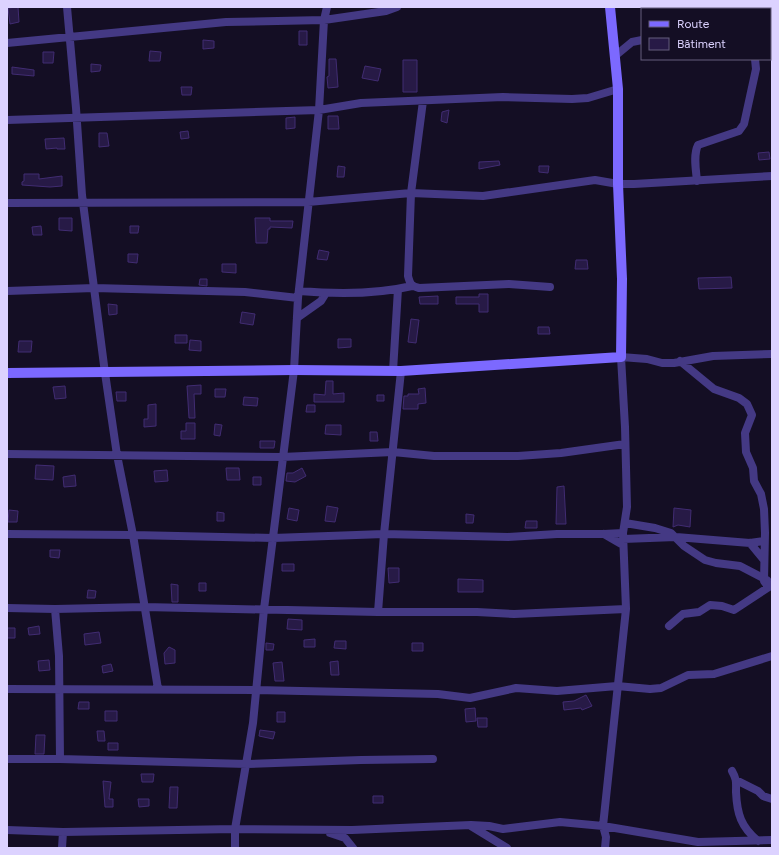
<svg xmlns="http://www.w3.org/2000/svg" width="779" height="855" font-family="Figtree,sans-serif">
  <rect width="100%" height="100%" fill="#140e24"/>
  <path fill="#271a46" stroke="#412c72" d="M18 7 19 22 10 24 8 8Z
    M299 31H307V45H299Z
    M203 40 214 41V48L203 49Z
    M150 51 161 52 160 61H149Z
    M43 52H54L53 63H43Z
    M329 59H336L338 87 328 88 327 77 329 76Z
    M403 60H417V92H403Z
    M91 64 101 65 100 71 91 72Z
    M365 66 381 69 378 81 362 78Z
    M12 67 34 70V76L12 74Z
    M181 87H192L191 95H182Z
    M449 110 447 123 441 121 442 112Z
    M328 116H338L339 129H328Z
    M295 117V128L286 129V118Z
    M188 131 189 138 181 139 180 132Z
    M99 133H107L109 146 99 147Z
    M64 138 65 149H57V148L46 149 45 139Z
    M769 152 770 159 759 160 758 153Z
    M499 161 500 165 479 169V162Z
    M338 166 345 167 344 177H337Z
    M539 166H549L548 173 539 172Z
    M24 174H39V179L62 176V186L50 187 22 185V182L24 181Z
    M59 218H72V231L59 230Z
    M255 218H270V221H293L292 228 270 227V229H268L267 243H256Z
    M41 226 42 235H33L32 227Z
    M130 226H139L138 233H130Z
    M319 250 329 252 327 260 317 259Z
    M128 254H138L137 263 128 262Z
    M576 260H587L588 269H575Z
    M222 264H236V273L222 272Z
    M731 277 732 288 699 289 698 278Z
    M200 279H207V286L199 285Z
    M479 294H488V312H479V304H456V297H479Z
    M438 296V304H420L419 297Z
    M108 304 117 305V314L109 315Z
    M242 312 255 314 253 325 240 323Z
    M411 319 419 320 416 343 408 342Z
    M538 327H549L550 334H538Z
    M175 335H187V343H175Z
    M338 339H351V347L338 348Z
    M190 340 201 341V351L189 350Z
    M19 341H32L31 352H18Z
    M326 381H333V394L344 393V402H314V394L325 395Z
    M201 385V394H194L195 418H189L187 386Z
    M65 386 66 398 55 399 53 387Z
    M425 388 426 403 418 404V409H403L404 396H408V394H419L418 389Z
    M215 389H226L225 397H215Z
    M116 392H126V401H117Z
    M377 395H384V401H377Z
    M244 397 258 398 257 406 243 405Z
    M156 404V426L144 427V419H148V405Z
    M307 405H315V412H306Z
    M186 423H195V439H181V431H186Z
    M215 424 222 425 220 436 214 435Z
    M326 425H341V435L325 434Z
    M370 432H377L378 441H370Z
    M260 441H275L274 448H260Z
    M36 465 54 466 53 480 35 479Z
    M226 468H239L240 480H227Z
    M302 468 306 476 295 482 286 481 287 473H293Z
    M167 470 168 481 155 482 154 471Z
    M75 475 76 486 64 487 63 477Z
    M253 477H261V485H253Z
    M564 486 566 524H556L557 487Z
    M327 506 338 508 335 522 325 521Z
    M289 508 299 510 297 521 287 519Z
    M674 508 691 510 690 527 678 525 673 527Z
    M9 510 18 511 17 522H8Z
    M217 512 224 513V521H217Z
    M466 514 474 515 473 523H466Z
    M526 521H537V528H525Z
    M50 550H60L59 558 50 557Z
    M282 564H294V571H282Z
    M388 568H399V582L389 583Z
    M458 579 483 580V592H458Z
    M199 583H206V591H199Z
    M171 584 178 585V602H172Z
    M88 590 96 591 95 598H87Z
    M288 619 302 620V630L287 629Z
    M39 626 40 634 29 635 28 628Z
    M7 628H15V638H7Z
    M99 632 101 643 85 645 84 634Z
    M315 639V647H304V640Z
    M335 641H346V649L334 648Z
    M266 643 274 644 273 650H266Z
    M412 643H423V651H412Z
    M169 647 175 650V663L165 664 164 653Z
    M49 660 50 670 39 671 38 661Z
    M338 661 339 675H331L330 662Z
    M282 662 284 681H275L273 663Z
    M111 664 113 671 103 673 102 666Z
    M586 695 592 706 582 710 581 708 564 710 563 702 574 701Z
    M79 702H89V709H78Z
    M475 708 476 721 466 722 465 709Z
    M105 711H117V721H105Z
    M277 712H285V722H277Z
    M477 718H487V727H478Z
    M260 730 275 732 273 739 259 736Z
    M97 731H104L105 741H98Z
    M36 735H45L44 754H35Z
    M108 743H118V750H108Z
    M141 774H154L153 782H142Z
    M103 781 111 782 109 799H113V807H105Z
    M170 787H178L177 808H169Z
    M373 796H383V803H373Z
    M138 799H149V806L139 807Z"/>
  <g fill="none" stroke-linecap="round" stroke-linejoin="round">
    <path stroke="#443984" stroke-width="8" d="M67 7 76 108 82 195 105 373 117 455 133 535 158 689
      M682 9 686 7
      M763 9 764 7
      M7 43 226 22 324 20 386 11 397 7
      M615 56 632 42 642 40
      M423 101 411 193 408 276C410 284 411 286 419 288L509 284 550 287
      M7 120 319 110 361 103 503 97 572 99 588 98 618 89
      M697 181C696 170 693 155 698 145L739 131 744 124 756 69 755 59
      M7 203 308 202 411 193 483 196 595 180 618 184H634L772 176
      M7 291 94 288 245 292 298 298
      M299 291C334 294 378 294 412 286
      M297 318 321 301 326 293
      M680 361 714 389 739 398 747 404 752 415 745 433 746 452 753 468 754 481 761 494 764 509 765 533 764 581 767 585 772 586
      M393 371 398 289
      M7 454 282 457 393 452 434 456H518L561 453 625 444
      M625 523 655 528 671 533 684 546 705 560 716 563 740 566 767 580
      M7 534 133 535 273 538 384 534 508 537 557 534H604L623 533
      M604 534 623 545
      M623 539 676 537 750 543 764 541
      M750 543 764 560
      M7 608 55 609 144 607 378 612H477L514 614 626 609
      M55 609 59 656 60 759
      M378 612 384 534 401 371
      M669 626 683 614 699 612 710 605 722 606 734 610 772 585
      M7 689 256 690 438 694 470 698 516 688 557 691 617 686 650 689 661 688 688 675 714 674 772 656
      M7 759H60L247 764 361 760 433 759
      M732 771C737 780 736 782 736 792 737 814 741 827 758 841
      M736 780 758 791 763 796 772 799
      M471 826 507 848
      M7 830 63 832 235 829 352 830 471 825 489 826 503 829 560 822 603 826 698 842 772 840
      M330 833 345 838 353 848
      M62 848 63 832
      M235 848V829L253 723 264 609 294 370 298 298 319 110 324 20 327 7
      M605 848 606 837 603 826 626 609 623 533 627 507 625 427 621 357 647 359 662 363H674L713 356 772 354"/>
    <path stroke="#7c69ff" stroke-width="10" d="M7 373 294 370 401 371 621 357 622 279 618 184V89L610 7"/>
  </g>
  <rect width="779" height="855" fill="none" stroke="#dcd2ff" stroke-width="16"/>
  <rect x="641" y="8" width="130" height="52" fill="#140e24" stroke="#645c7c"/>
  <rect x="649" y="21" width="20" height="6" fill="#7c69ff" stroke="#645c7c"/>
  <text x="677" y="28" font-size="12" fill="#dcd2ff">Route</text>
  <rect x="649" y="38" width="20" height="12" fill="#271a46" stroke="#645c7c"/>
  <text x="677" y="48" font-size="12" fill="#dcd2ff">Bâtiment</text>
</svg>
